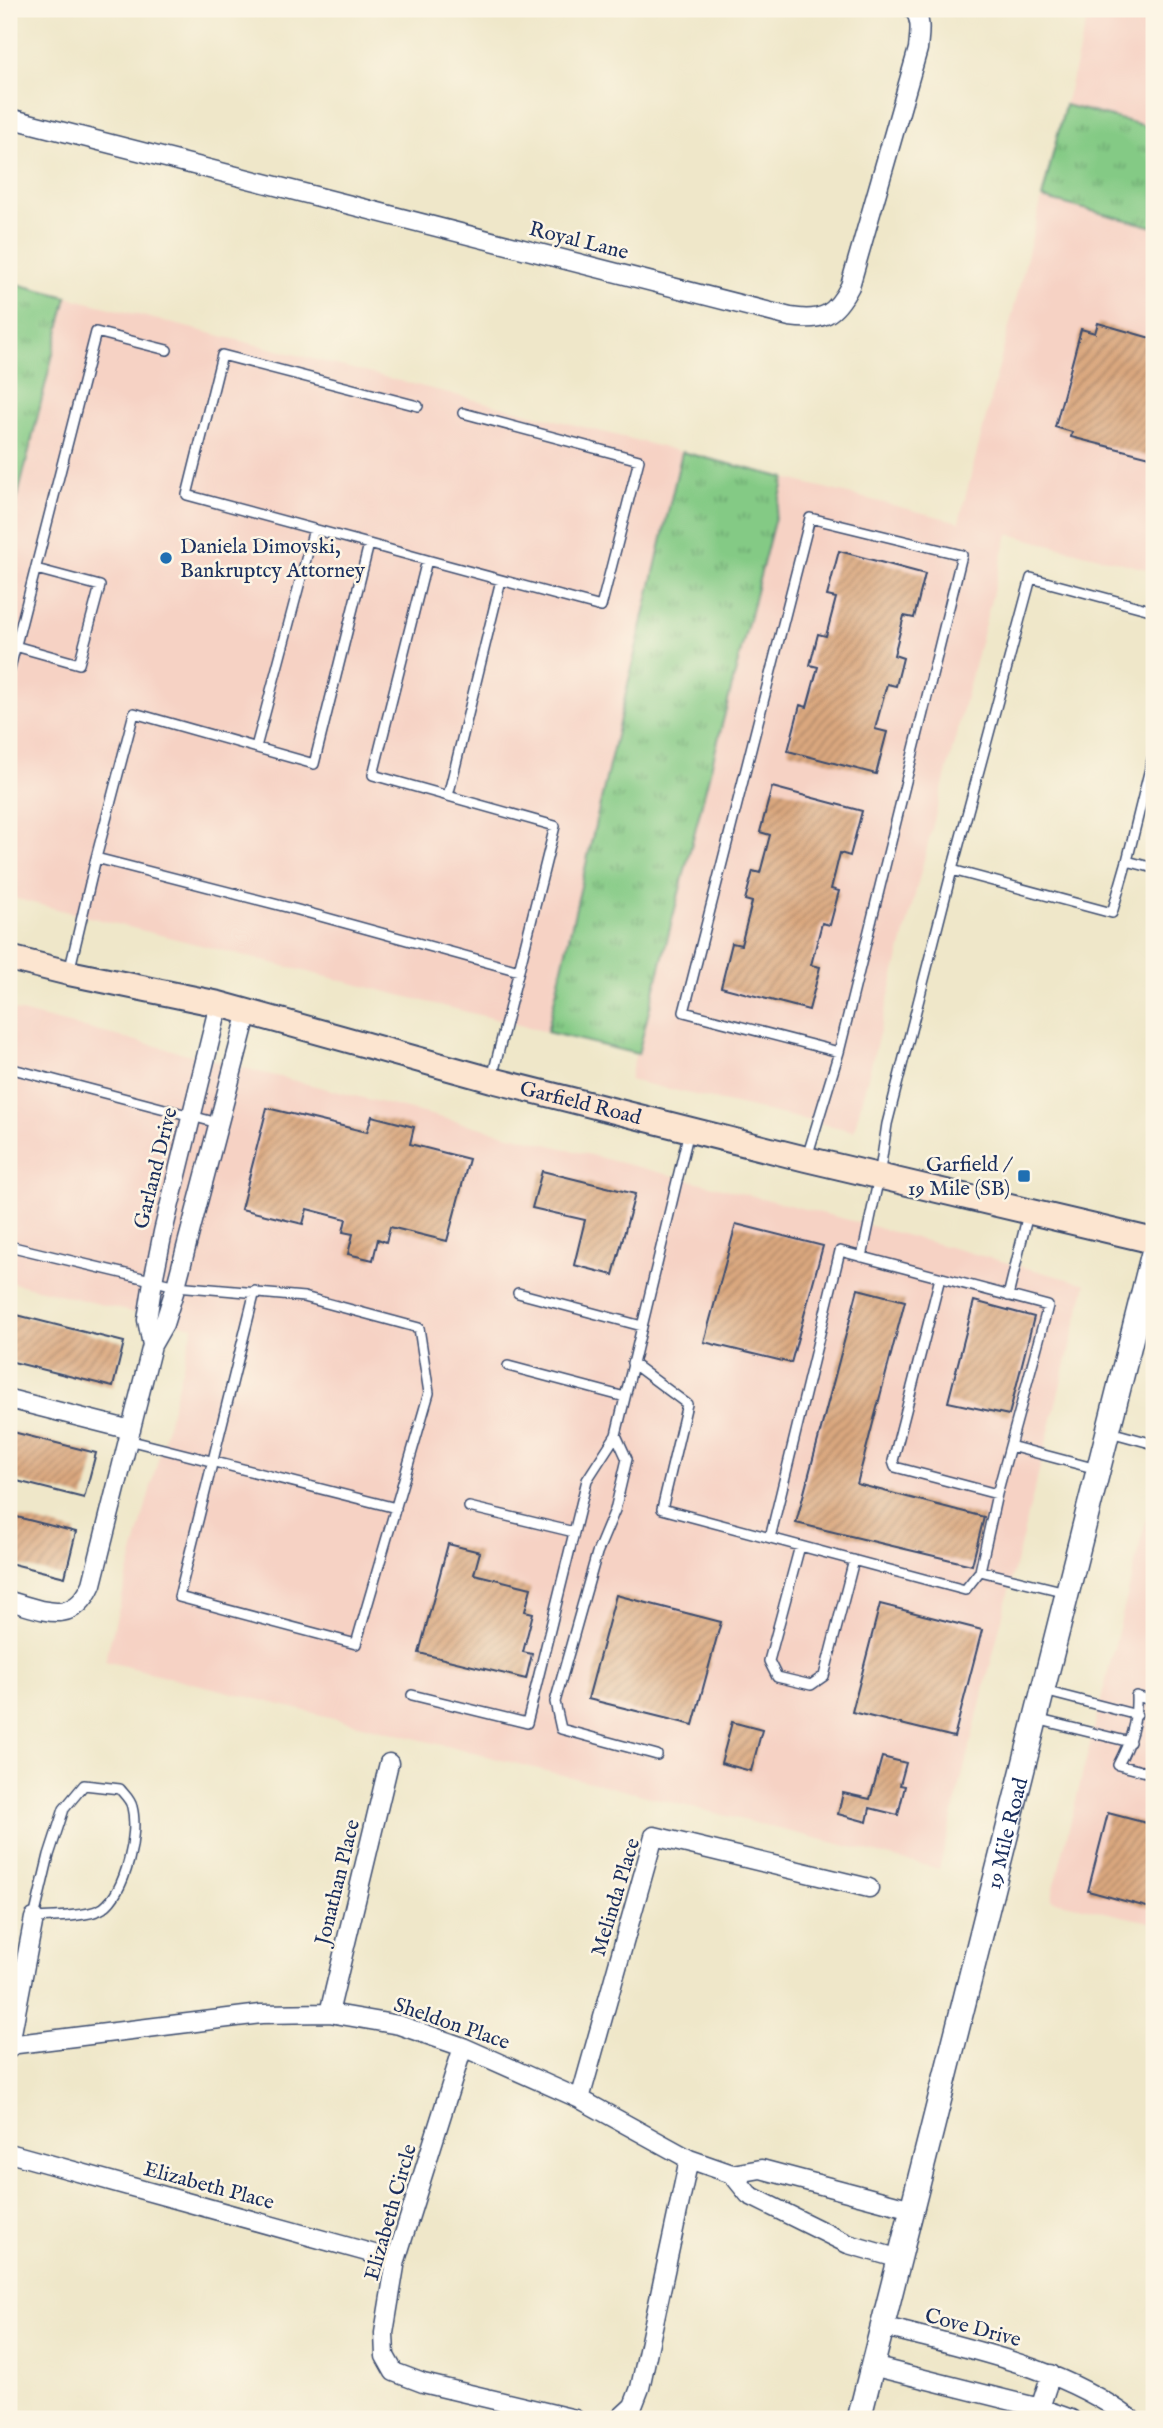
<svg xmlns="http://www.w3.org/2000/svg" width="1163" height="2428" font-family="'IM FELL English',serif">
  <defs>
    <pattern id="grass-tufts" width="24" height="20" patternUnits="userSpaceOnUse" patternTransform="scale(1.75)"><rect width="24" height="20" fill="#84ca85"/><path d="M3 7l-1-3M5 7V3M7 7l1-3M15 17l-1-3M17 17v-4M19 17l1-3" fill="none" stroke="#6ba470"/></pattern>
    <pattern id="building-hatch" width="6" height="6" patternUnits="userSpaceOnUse" patternTransform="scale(1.75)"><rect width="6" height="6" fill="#daa77e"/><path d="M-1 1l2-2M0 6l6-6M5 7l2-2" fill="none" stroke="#b0886a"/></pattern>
  </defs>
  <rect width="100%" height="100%" fill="#fcf5e5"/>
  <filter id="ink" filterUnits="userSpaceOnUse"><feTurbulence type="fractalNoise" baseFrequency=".0143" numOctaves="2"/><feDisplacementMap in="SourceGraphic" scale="14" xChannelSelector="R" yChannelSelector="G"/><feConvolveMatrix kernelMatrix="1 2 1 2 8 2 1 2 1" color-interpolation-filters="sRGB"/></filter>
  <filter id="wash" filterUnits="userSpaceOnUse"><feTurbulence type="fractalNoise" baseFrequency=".00686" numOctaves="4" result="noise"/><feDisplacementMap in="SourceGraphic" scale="28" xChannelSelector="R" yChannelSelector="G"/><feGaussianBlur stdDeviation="1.57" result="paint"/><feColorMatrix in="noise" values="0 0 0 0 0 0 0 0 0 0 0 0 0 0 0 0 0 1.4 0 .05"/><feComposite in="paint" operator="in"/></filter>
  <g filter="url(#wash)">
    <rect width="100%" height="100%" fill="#efe7c9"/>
    <path fill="#f6d2c4" d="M1090 9H1154V128L1065 105Z
      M1042 198 1154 227V571L1008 534 854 1131 629 1080 785 478 959 522Z
      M67 297 682 452 547 1032 9 897V532Z
      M9 1009 841 1218 1086 1284 939 1869 105 1661 193 1327 9 1282Z
      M1154 1488V1923L1051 1900Z"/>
    <path fill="url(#grass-tufts)" stroke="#507c72" stroke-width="2" d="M1065 105 1154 128V227L1042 198Z
      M9 282 67 297 9 532Z
      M682 452 785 478 638 1054 547 1032Z"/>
    <g id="blocks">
      <path fill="url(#building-hatch)" d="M1098 323 1154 339V458L1071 437 1072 432 1055 427 1081 329 1095 333Z
        M839 551 925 574 914 618 904 616 894 655 903 658 896 686 887 684 875 729 887 732 876 774 788 751 800 705 807 707 818 667 810 665 818 634 826 636 836 598 827 596Z
        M772 787 862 811 850 856 840 853 831 889 839 891 830 925 822 923 811 965 820 967 809 1010 721 987 732 943 741 945 752 902 745 900 753 871 760 873 770 835 760 832Z
        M267 1108 367 1132 372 1116 414 1127 410 1144 469 1159 447 1241 390 1227 386 1242 378 1239 373 1260 348 1254 353 1234 343 1232 346 1219 307 1209 303 1224 241 1209Z
        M542 1171 635 1194 613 1275 574 1265 585 1220 532 1208Z
        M736 1224 823 1246 791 1363 704 1342Z
        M858 1289 905 1301 857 1484 984 1517 972 1565 796 1523Z
        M974 1301 1034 1317 1009 1415 948 1402Z
        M9 1313 124 1342 113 1387 9 1361Z
        M9 1431 96 1453 84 1498 9 1479Z
        M9 1515 76 1532 65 1577 9 1563Z
        M448 1544 480 1552 474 1574 531 1588 525 1611 533 1613 523 1652 532 1654 526 1679 419 1653Z
        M616 1595 721 1622 693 1725 588 1699Z
        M880 1604 982 1630 954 1737 852 1712Z
        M732 1722 762 1730 751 1771 721 1763Z
        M882 1757 906 1763 900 1785 905 1786 898 1815 870 1808 867 1822 838 1814 843 1793 870 1799Z
        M1108 1813 1154 1825V1909L1088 1891Z"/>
    </g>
  </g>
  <g filter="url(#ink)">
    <use href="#blocks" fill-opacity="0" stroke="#3b4b6e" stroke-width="2"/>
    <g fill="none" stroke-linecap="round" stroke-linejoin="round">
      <g stroke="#3b4b6e" stroke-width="12">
        <path id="service" d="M463 413 639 460 601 607 427 560 373 775 555 826 492 1078
          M369 544 187 495 222 355 418 406
          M15 646 79 664 100 586 36 569
          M9 672 96 332 167 350
          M256 747 314 529
          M1154 752 1127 861 1154 868
          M448 796 501 580
          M96 858 134 713 314 764 369 544 427 560
          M952 870 1112 913 1127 861
          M69 972 96 858 298 910 519 971
          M9 1068 218 1123
          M807 1157 839 1052 962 555 810 518 684 1012 839 1052
          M9 1246 176 1286 304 1297 419 1328 429 1393 356 1644 179 1597 255 1291
          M862 1257 879 1177 887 1124 952 870 1031 578 1154 611
          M940 1278 893 1461 895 1467 997 1494
          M518 1293 642 1326
          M1008 1296 1028 1214
          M632 1363 687 1404 662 1509 965 1590 980 1571 1066 1592
          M508 1366 625 1397
          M1110 1432 1154 1444
          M616 1435 627 1459 615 1510 597 1553 555 1702 561 1729 657 1755
          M128 1440 396 1508
          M1010 1446 1097 1469
          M469 1507 574 1532
          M770 1538 840 1251 1048 1306 997 1494 980 1571
          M800 1546 769 1661 777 1677 811 1685 824 1676 854 1560
          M1044 1691 1137 1715
          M412 1695 527 1723 587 1480 616 1435 689 1131
          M1154 1701 1136 1696C1137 1723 1130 1742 1118 1765L1154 1774
          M1036 1719 1130 1742
          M84 1785 120 1789C124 1794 131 1800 132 1807 139 1833 126 1891 103 1908 90 1917 50 1917 34 1918L49 1855 64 1809Z"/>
      </g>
      <g stroke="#3b4b6e" stroke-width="21">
        <path id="minor" d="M9 118 790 317C823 322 835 315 850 286L918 49C919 35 923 20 913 9
          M152 1345 147 1320 153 1281 163 1232 219 1004
          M9 1399 131 1430
          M9 1601C44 1610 73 1627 92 1584L152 1345 164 1324 176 1286 248 1011
          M329 2013 389 1763
          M9 2045 261 2014 329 2013 399 2025 463 2047 580 2099 689 2159 732 2174
          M463 2047 396 2260 384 2333 385 2356 394 2372 423 2383 575 2419
          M9 2049 34 1918
          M580 2099 654 1836 869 1888
          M9 2153 396 2260
          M900 2259 848 2244 749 2195 732 2174 761 2169 912 2209
          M882 2326C967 2349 1059 2365 1131 2419
          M872 2366 1040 2408 1071 2419
          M1040 2408 1051 2374
          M619 2419 633 2406 640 2388 689 2159"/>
      </g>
      <g stroke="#3b4b6e" stroke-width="26">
        <g id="tertiary">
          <path id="s1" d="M859 2419 1154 1249"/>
        </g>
      </g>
      <g stroke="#3b4b6e" stroke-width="28">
        <g id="secondary">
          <path id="s2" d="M9 958 69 973 219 1004 492 1080 806 1159 1154 1241"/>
        </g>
      </g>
      <use href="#service" stroke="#fff" stroke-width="9"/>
      <use href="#minor" stroke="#fff" stroke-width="18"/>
      <use href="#tertiary" stroke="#fff" stroke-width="23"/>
      <use href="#secondary" stroke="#fce5d0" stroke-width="24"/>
    </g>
  </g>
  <g fill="#1f6fb2" stroke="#fcf5e5" stroke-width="2.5">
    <circle cx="166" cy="558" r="7"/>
    <rect x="1017" y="1169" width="14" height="14" rx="3.5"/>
  </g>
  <g text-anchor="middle" stroke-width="5" stroke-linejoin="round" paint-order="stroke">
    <g font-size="21" fill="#1b2f5e" stroke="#fcf5e5">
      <text transform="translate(579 240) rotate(14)" y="7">Royal Lane</text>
      <text dy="7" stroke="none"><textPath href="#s2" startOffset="590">Garfield Road</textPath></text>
      <text transform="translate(155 1168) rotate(-76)" y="7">Garland Drive</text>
      <text dy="7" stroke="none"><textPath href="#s1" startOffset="604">19 Mile Road</textPath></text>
      <text transform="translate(337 1882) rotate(-76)" y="7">Jonathan Place</text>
      <text transform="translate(615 1897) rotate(-73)" y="7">Melinda Place</text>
      <text transform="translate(452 2023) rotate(19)" y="7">Sheldon Place</text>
      <text transform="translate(209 2185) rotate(15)" y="7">Elizabeth Place</text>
      <text transform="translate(390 2212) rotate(-74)" y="7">Elizabeth Circle</text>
      <text transform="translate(973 2327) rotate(15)" y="7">Cove Drive</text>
    </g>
    <g font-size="21" fill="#1b2f5e" stroke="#fcf5e5" text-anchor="start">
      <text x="180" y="553">Daniela Dimovski,<tspan x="180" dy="24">Bankruptcy Attorney</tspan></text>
      <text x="1010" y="1171" text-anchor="end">Garfield /<tspan x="1010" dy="24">19 Mile (SB)</tspan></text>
    </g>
  </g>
  <rect width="1163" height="2428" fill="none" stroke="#fcf5e5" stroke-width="35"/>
</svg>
